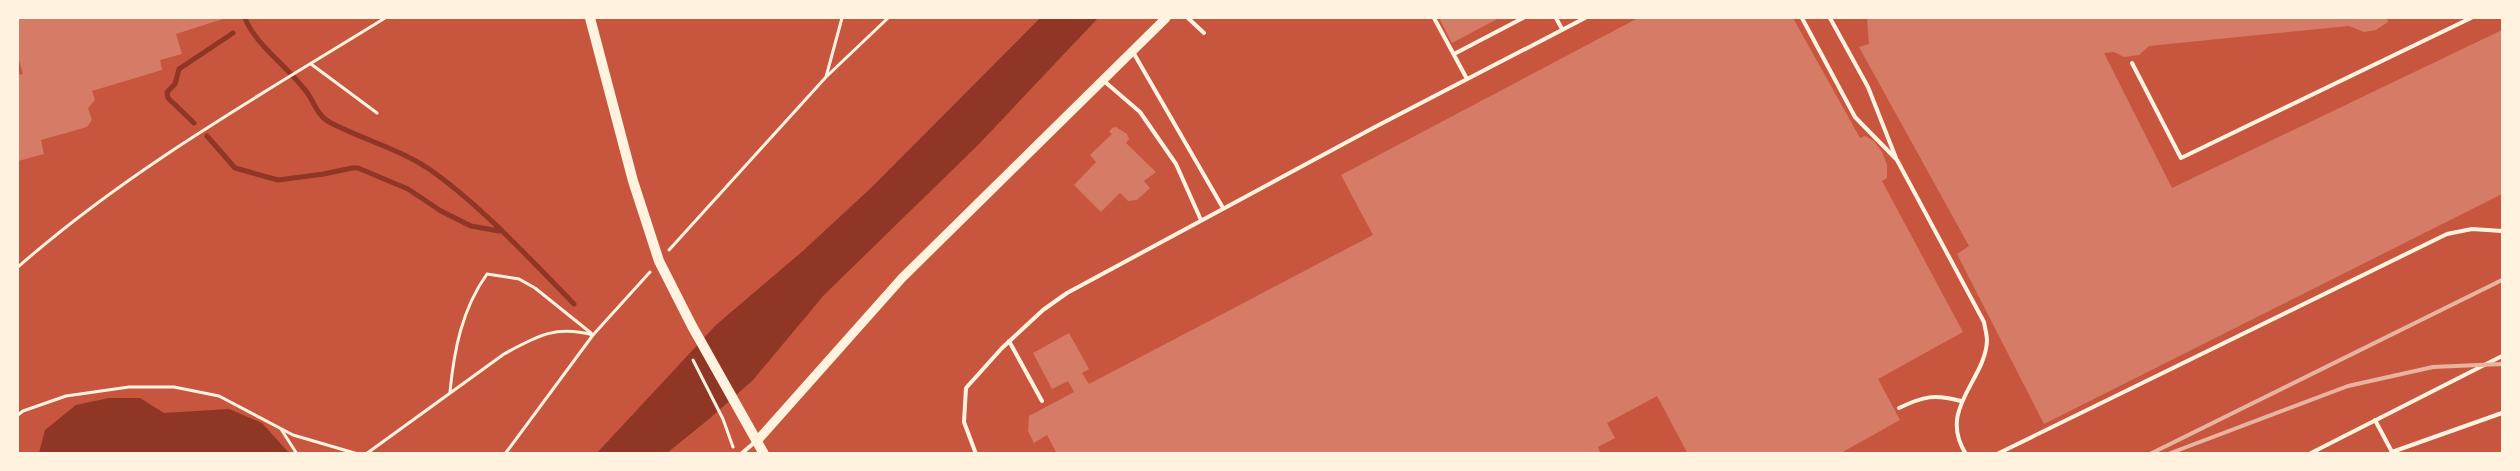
<svg xmlns="http://www.w3.org/2000/svg" width="2520" height="471" font-family="'Golos Text',sans-serif">
  <rect width="100%" height="100%" fill="#c8553d"/>
  <path fill="#8f3625" d="M1040 18H1098L978 145 824 295 753 380 709 419 667 453 596 454 716 325 804 250 873 186Z
    M109 398H140L164 413 229 409 262 423 289 453H39L45 430 76 405Z"/>
  <g fill="none" stroke-linecap="round" stroke-linejoin="round">
    <path stroke="#8f3625" stroke-width="5" d="M245 18C255 45 291 69 308 94 315 104 318 117 331 123 366 141 404 150 436 174 484 209 532 261 574 304
      M194 123 168 98 167 92 175 84 179 69 233 33
      M207 136 235 168 278 180 324 174 352 168H358L408 189 441 211 471 226 499 231"/>
  </g>
  <path fill="#d67c66" d="M18 18H223V19L176 34 182 54 160 60 162 70 92 91 95 100 88 108 92 120 87 127 41 140 44 154 18 161V75L23 74 18 57Z
    M1439 18H1499L1452 43Z
    M1638 18H1793L1860 138 1865 136 1874 141 1882 152 1887 165V178L1882 181 1963 332 1878 379 1900 420 1839 454H1688L1657 396 1607 423 1615 438 1598 447 1601 454H1057L1047 435 1034 443 1028 431 1029 416 1074 392 1068 381 1052 389 1033 353 1069 333 1089 369 1082 373 1089 384 1373 235 1341 175Z
    M1867 18H2387L2388 22 2376 30 2364 32 2349 26 2149 46 2139 55 2124 57 2114 52 2104 53 2172 188 2502 30V194L2044 424 1957 254 1969 246 1859 47 1869 44Z
    M1116 127 1127 134 1129 139 1126 143 1156 172 1144 181 1150 188 1137 200 1128 201 1120 193 1101 212 1074 185 1096 162 1090 155 1112 134 1109 132 1112 128Z"/>
  <g fill="none" stroke-linecap="round" stroke-linejoin="round">
    <path stroke="#fff3e0" stroke-width="3" d="M311 64 377 113
      M826 77 842 18
      M669 250 826 77 888 18
      M18 267C129 169 259 96 385 18
      M693 360 723 419 733 447
      M450 392C454 350 462 309 487 274L519 279 535 288 591 333
      M18 415 23 411 66 396 129 387H174L219 396 293 435 358 454
      M281 429 297 454
      M366 454 504 354C537 336 555 325 593 335
      M505 454 593 335 650 272"/>
    <path stroke="#fff3e0" stroke-width="4" d="M1188 18 1204 33
      M1434 18 1467 79
      M1556 18 1562 29
      M1802 18 1855 117 1897 160 1984 322C1985 328 1987 335 1987 341 1985 381 1937 409 1966 454
      M1830 18 1868 87 1896 158
      M1133 52 1223 208
      M1454 54 1523 18
      M2132 63 2181 158 2471 18
      M1104 81 1140 112 1176 164 1201 220
      M1009 341 1042 401
      M1899 408C1924 396 1934 394 1961 401
      M2375 420 2392 452 2502 413
      M2311 453 2502 356
      M741 454 755 442
      M976 454 964 422 966 388 1002 348 1043 310 1067 293 1373 128 1585 18
      M1997 454 2447 234 2472 229 2502 231"/>
    <path stroke="#fff3e0" stroke-width="9" d="M757 441 902 278 1166 18"/>
    <path stroke="#fff3e0" stroke-width="10" d="M590 18 633 181 659 261 692 326 764 454"/>
    <path stroke="#e9b49f" stroke-width="4" d="M2150 454 2502 280
      M2168 454 2348 386 2433 367 2502 364"/>
  </g>
  <rect width="2520" height="471" fill="none" stroke="#fff3e0" stroke-width="38"/>
</svg>
